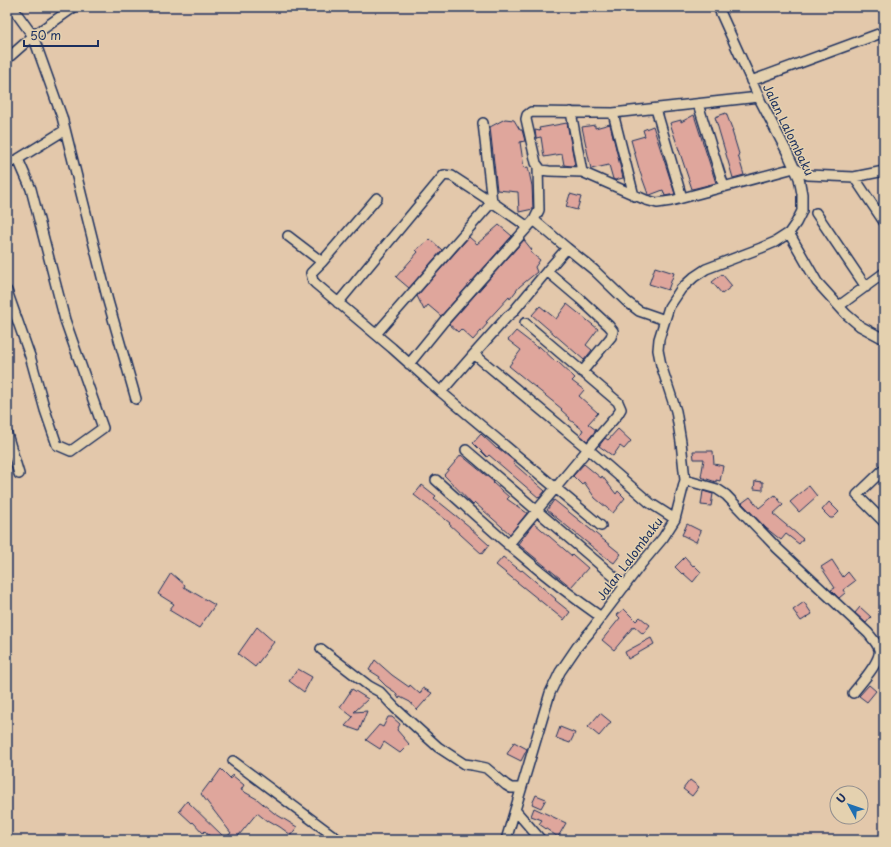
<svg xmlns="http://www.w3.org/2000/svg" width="891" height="847" font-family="'Playpen Sans',sans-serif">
  <rect width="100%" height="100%" fill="#e3c8ab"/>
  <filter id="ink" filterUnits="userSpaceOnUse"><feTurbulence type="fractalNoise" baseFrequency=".025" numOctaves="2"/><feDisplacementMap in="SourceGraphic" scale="8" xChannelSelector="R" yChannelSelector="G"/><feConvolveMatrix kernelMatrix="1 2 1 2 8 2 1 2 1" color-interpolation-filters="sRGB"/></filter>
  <g filter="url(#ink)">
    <path fill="#dfa69c" stroke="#1b2f5e" d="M726 113 733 131H732L739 154 738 155 744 175 733 178 715 117Z
      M694 115 716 183 692 189 670 123 681 120V122Z
      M505 119 514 120 520 130H522L525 141 520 142 524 168 528 167 532 186 533 209 519 212 518 192 497 190 490 127Z
      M567 123 575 165 571 166 564 165 562 154 544 157 541 137 536 138 535 130 540 131 539 128Z
      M610 124 623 178 615 180 613 179 609 165 591 169 582 127 595 125V128Z
      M653 126 655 132 675 194 665 196 663 190 650 195 648 194 640 172 631 140 645 136 643 130Z
      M570 194 581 197 577 210 566 207Z
      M499 225 512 236 441 316 428 305 424 310 417 296 469 237 477 244Z
      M430 239 442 250 409 288 396 277 418 252 416 250Z
      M524 240 532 250 530 252 540 260 535 267 537 272 519 287 510 299 509 297 486 322 488 323 473 340 461 329 458 332 449 324Z
      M655 267 674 273 668 290 649 284Z
      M722 274 732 286 722 294 712 282Z
      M567 304 598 329 586 345 592 350 584 360 532 315 540 306 556 319Z
      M516 331 538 348 539 346 556 362 557 361 575 378 572 381 584 390 579 396 598 413 588 424 596 430 587 441 580 435 583 430 569 419 570 418 561 410 562 409 509 366 521 350 508 340Z
      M618 429 631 441 624 449 620 446 613 456 599 446 605 438 608 440Z
      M481 434 497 449 498 448 514 461 513 463 545 491 539 498 489 455 487 457 473 443Z
      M693 451H713L714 464 723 466 720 481 716 480V482L701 477 704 459H694Z
      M461 455 494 482 493 483 509 497 507 499 527 513 510 534 475 503 473 505 444 475Z
      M584 464 601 478 602 476 616 494 618 491 625 498 613 513 595 498 584 482 582 485 573 476Z
      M755 481 763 482V490L754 489Z
      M422 485 436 496 434 498 470 527V528L489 545 482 554 449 524 450 523 414 495Z
      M809 486 817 496 799 512 790 502Z
      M703 491 713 494 711 506 701 505Z
      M775 495 783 505 773 514 803 539 799 544 786 534 781 540 766 528 742 503 750 497 759 508Z
      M554 500 621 554 614 563 601 554 547 510Z
      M829 502 839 512 833 518H830L822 510Z
      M534 523 572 556 573 555 588 568 571 587 518 544Z
      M687 524 701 531 696 542 682 535Z
      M503 557 521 571 522 570 556 599 555 600 570 612 564 620 496 565Z
      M685 557 693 566 694 565 701 572 693 582 683 573 682 574 675 567Z
      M832 560 843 577 848 572 855 581 843 590 845 593 839 598 831 590 835 588 821 567Z
      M171 573 185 585 184 587 215 605 199 628 169 610 174 604 158 594Z
      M804 602 812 614 801 621 793 610Z
      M860 607 871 617 866 623 855 613Z
      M624 609 636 621 640 617 650 625 643 634 634 626 614 650 602 640 620 618 617 615Z
      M257 627 274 642 255 667 238 654Z
      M651 638 654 644 628 659 625 652Z
      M375 660 392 675 409 687 410 685 420 694 423 688 432 693 417 710 410 702 400 697 399 699 395 692 386 686 379 679 380 677 369 670Z
      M298 669 312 677 304 692 289 681Z
      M869 685 876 691 867 702 859 696Z
      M352 689 368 699 354 712 367 711 359 731 345 726 353 717 340 707Z
      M600 713 611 722 599 736 588 727Z
      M388 717H392L400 724 397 730 409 744 400 753 384 742 380 749 366 740 379 725 383 727Z
      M560 727 575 733 570 743 556 738Z
      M514 742 527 749 521 761 507 754Z
      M221 769 231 779 232 775 244 785 241 790 257 799 274 813 297 827 291 835 280 827 268 820 267 821 257 813 235 840H213L205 831 203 833 193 822 192 823 179 811 187 801 225 838 231 833 201 794 210 782 211 783Z
      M690 780 699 787 692 796 683 789Z
      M536 795 546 799 541 808 532 804Z
      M534 808 566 823 558 837 539 824 542 820 531 816Z"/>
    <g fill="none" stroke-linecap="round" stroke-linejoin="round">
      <g stroke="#1b2f5e" stroke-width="12">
        <path id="street" d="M74 7 33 36 62 117 108 301 136 399
          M7 59 33 36 12 7
          M751 81 884 32
          M759 97 613 113 531 112 527 115 526 119 536 163 541 170 549 171 582 172 646 200 657 203 671 201 794 168 808 175 854 177 884 171
          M698 104 724 187
          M656 109 682 198
          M571 112 582 172
          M613 113 634 196
          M483 123 492 202
          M18 159 65 130
          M7 164 18 159 31 189 65 320 103 428 71 451 57 445 45 410 30 356 7 291
          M854 177 884 222
          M816 213 866 287
          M534 220 567 248 547 271
          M789 233 817 282 846 314 860 326 884 339
          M288 236 322 262 311 273 313 281 316 284 392 348 441 392 474 354 588 449 508 545
          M567 248 594 270 626 301 639 311 665 320
          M322 262 377 198
          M338 303 444 175 452 176 492 202
          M839 306 884 273
          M525 323 618 402 621 409 618 414 588 449 650 503 675 519
          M376 334 492 202 528 227
          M474 354 507 317 513 312 547 271 580 299 609 326 613 331 611 337 582 372
          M409 364 444 321 534 220 539 210 538 167
          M441 392 601 526
          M7 434 19 474
          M466 450 625 586
          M884 469 857 495 884 522
          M436 480C489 528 542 576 601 617
          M685 480 717 489 726 495 777 548 868 633C872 638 877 643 879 649 882 661 860 684 853 693
          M321 649 369 686 380 692 395 708 438 747 464 764 472 765 486 768 506 785 511 788H521
          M233 761 339 840
          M515 810 541 840
          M506 840 550 693 560 672 577 647 589 633 642 563 663 538 675 519 685 480 681 442 676 411 661 365 658 350 659 339 669 307 681 289 694 277 706 269 761 248 775 242 789 233 796 223 802 211V194L799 178 787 152 761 102 718 7"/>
      </g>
      <use href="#street" stroke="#e4d1af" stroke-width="9"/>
    </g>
  </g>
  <g text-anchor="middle" stroke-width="3" stroke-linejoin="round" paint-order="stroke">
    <g font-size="12" fill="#1b2f5e" stroke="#e4d1af">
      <text transform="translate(788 130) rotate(64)" y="4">Jalan Lalombaku</text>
      <text transform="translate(630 559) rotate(-53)" y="4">Jalan Lalombaku</text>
    </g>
  </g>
  <rect width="891" height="847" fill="none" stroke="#e4d1af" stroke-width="24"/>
  <rect x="12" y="12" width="867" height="823" fill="none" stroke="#1b2f5e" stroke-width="1.5" filter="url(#ink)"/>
  <g transform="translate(849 805) rotate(310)"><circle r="19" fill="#e4d1af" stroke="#94908f"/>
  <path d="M0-3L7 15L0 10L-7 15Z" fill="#1f6fb2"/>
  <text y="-6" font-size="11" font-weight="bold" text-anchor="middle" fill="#1b2f5e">U</text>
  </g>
  <path d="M24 40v6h74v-6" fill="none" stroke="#1b2f5e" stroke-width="2"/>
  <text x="30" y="40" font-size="12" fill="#1b2f5e" stroke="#e4d1af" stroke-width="3" paint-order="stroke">50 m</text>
</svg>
